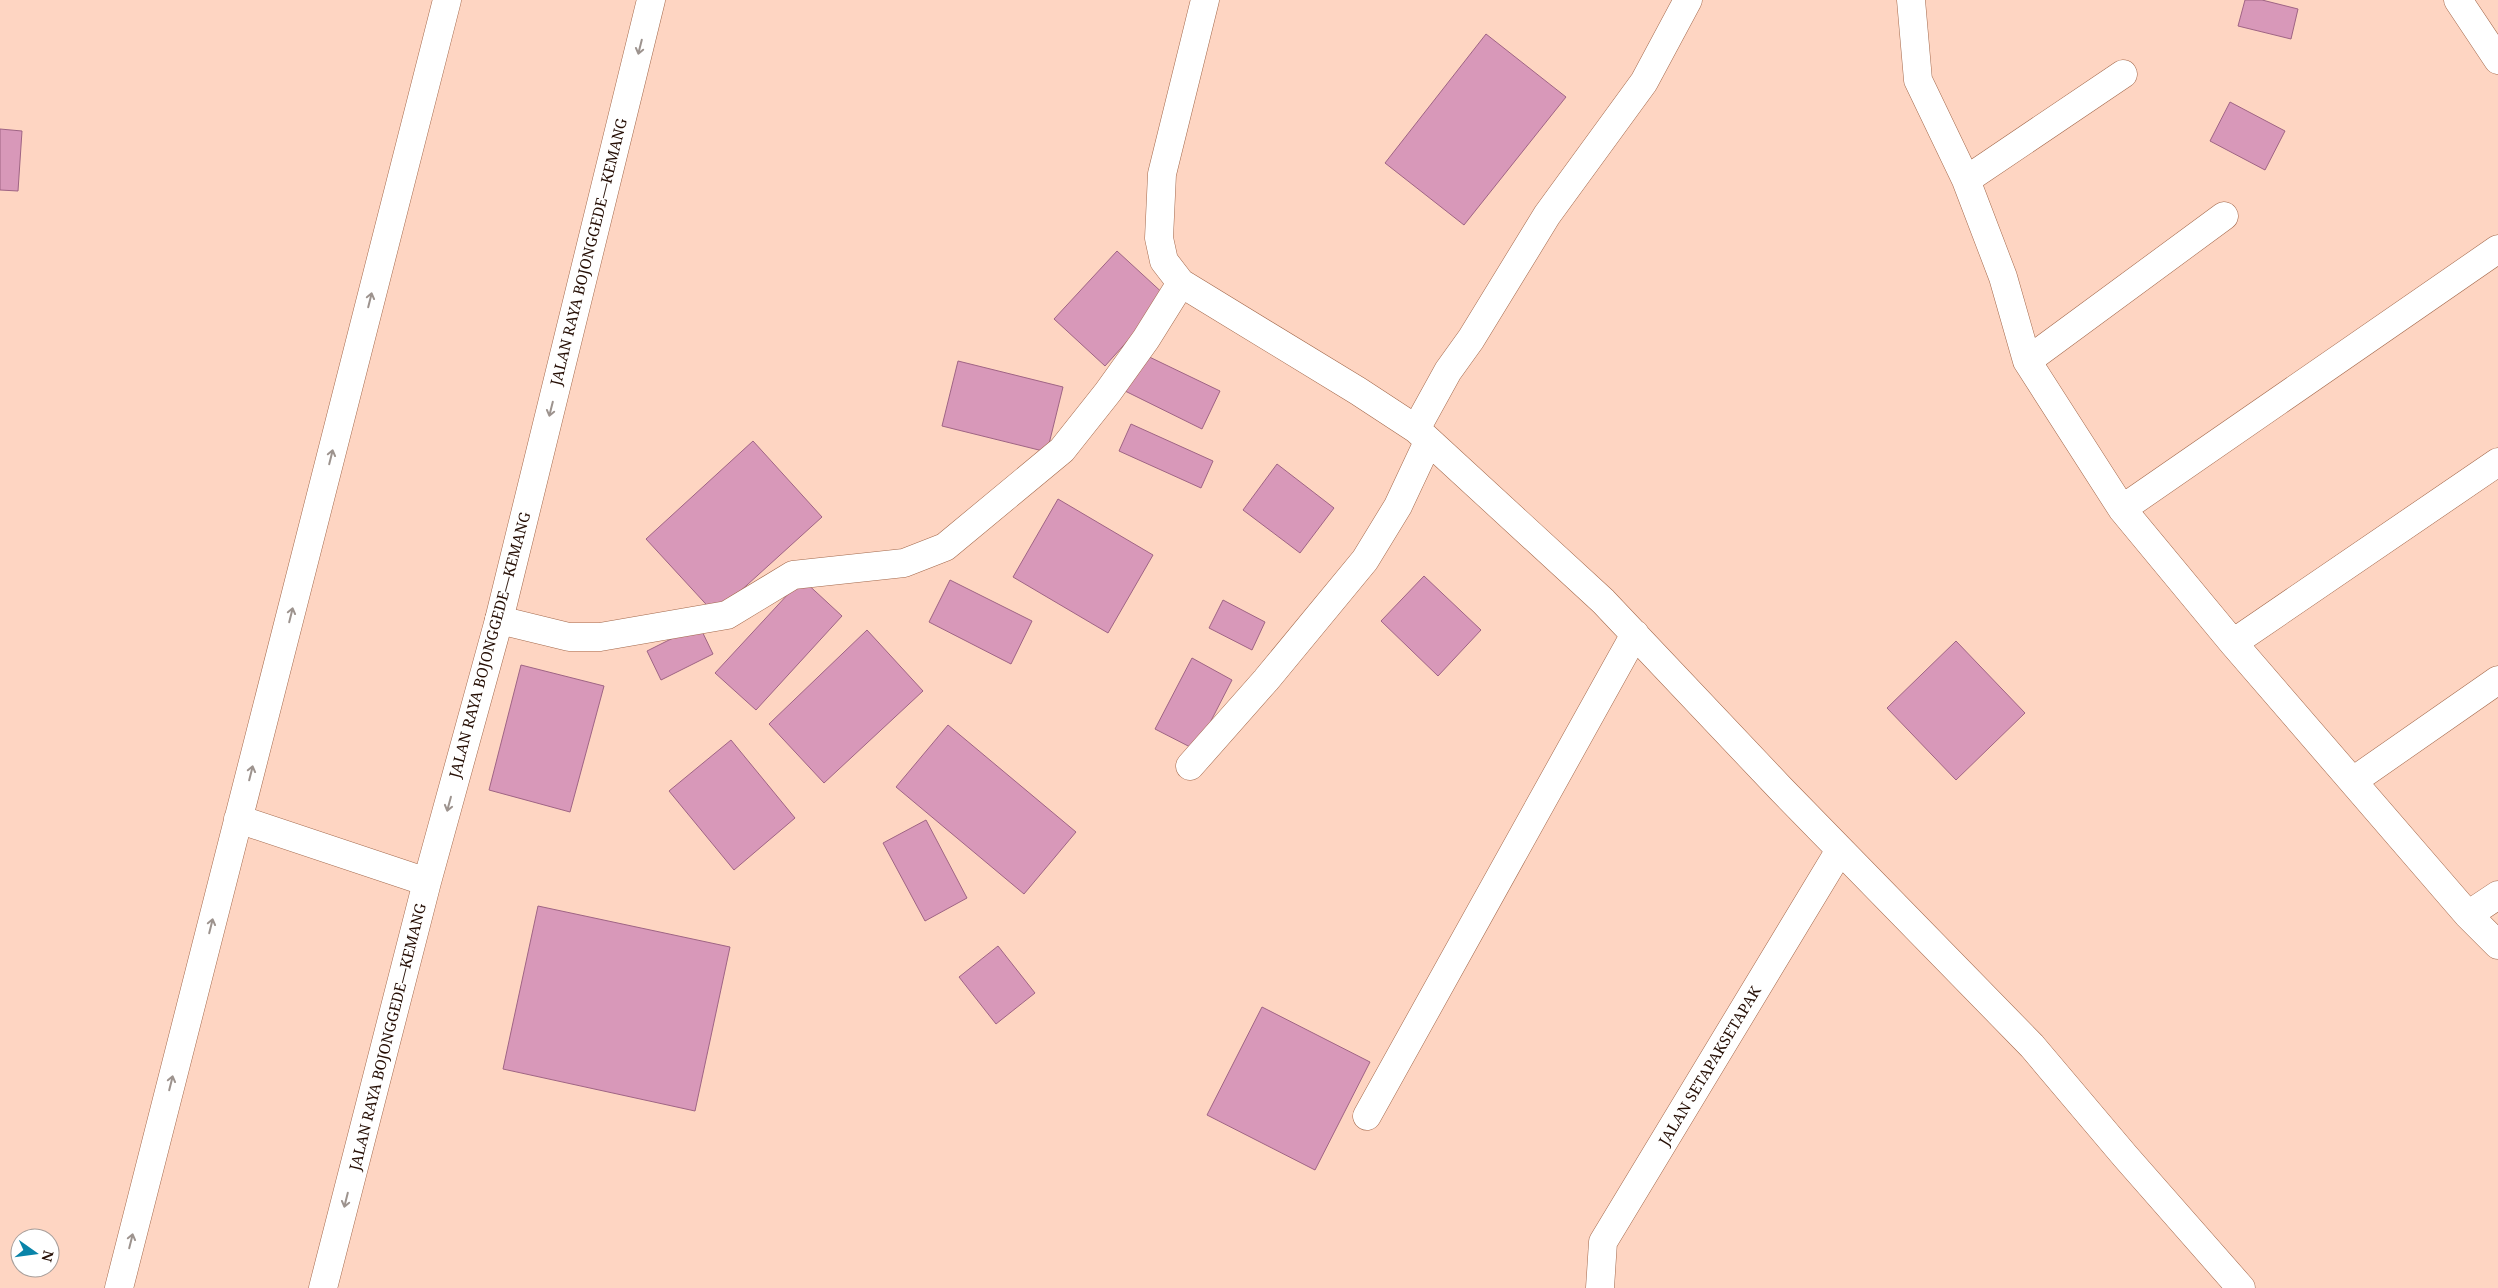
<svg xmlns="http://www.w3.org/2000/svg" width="2498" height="1288" font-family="'Noto Serif',serif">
  <rect width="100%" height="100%" fill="#fed5c2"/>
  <path fill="#d898b9" stroke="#9f6484" d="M2245 0H2262L2298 9 2291 39 2238 26Z
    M1486 34 1566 97 1464 225 1385 163Z
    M2230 102 2285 131 2265 170 2210 141Z
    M0 129 22 131 18 191 0 190Z
    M1117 251 1167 297 1105 366 1054 319Z
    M1139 352 1220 391 1202 429 1121 389Z
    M958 361 1063 387 1047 452 942 426Z
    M1131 424 1213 461 1201 488 1119 451Z
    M753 441 822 517 715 614 646 539Z
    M1277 464 1334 508 1300 553 1243 510Z
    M1058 499 1153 555 1108 633 1013 577Z
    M1424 576 1481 630 1438 676 1381 621Z
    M802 579 842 616 756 710 715 673Z
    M950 580 1032 621 1011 664 929 622Z
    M1223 600 1265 622 1252 650 1209 628Z
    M699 625 713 654 661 680 647 651Z
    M867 630 923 691 824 783 769 724Z
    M1956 641 2025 713 1956 780 1887 708Z
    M1192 658 1232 680 1196 750 1155 729Z
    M521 665 604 686 570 812 489 790Z
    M948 725 1076 832 1024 894 896 787Z
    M731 740 795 818 734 870 669 791Z
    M926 820 967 898 925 921 883 843Z
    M538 906 730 947 695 1111 503 1069Z
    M998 946 1035 993 996 1024 959 977Z
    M1262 1007 1370 1062 1315 1170 1207 1115Z"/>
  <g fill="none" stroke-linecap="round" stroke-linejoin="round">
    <g stroke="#a3684b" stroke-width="29">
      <path id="street" d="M1205 0 1162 174 1159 238 1164 261 1181 283 1358 391 1416 429 1448 371 1471 339 1547 215 1644 82 1688 0
        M1911 0 1918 80 1966 180 2003 277 2027 361 2122 509 2233 643 2468 915 2498 945
        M2458 0 2498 60
        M1966 180 2123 74
        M2027 361 2224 216
        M1416 429 1603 601 1780 788 2032 1046 2125 1156 2241 1288
        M2122 509 2498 249
        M499 620 569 637H600L727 615 793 575 904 563 945 547 1062 450 1108 392 1146 339 1181 283
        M2233 643 2498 462
        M1190 766 1266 680 1365 560 1398 506 1428 442
        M2353 781 2498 680
        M2468 915 2498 895
        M1367 1116 1635 634
        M1600 1288 1603 1242 1840 850"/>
    </g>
    <g stroke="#a3684b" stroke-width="29">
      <path id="highway" d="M238 819 427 882
        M119 1288 447 0
        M323 1288 427 882 499 620 651 0"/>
    </g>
    <use href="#street" stroke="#fff" stroke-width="28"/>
    <use href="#highway" stroke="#fff" stroke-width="28"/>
  </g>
  <defs><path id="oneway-shaft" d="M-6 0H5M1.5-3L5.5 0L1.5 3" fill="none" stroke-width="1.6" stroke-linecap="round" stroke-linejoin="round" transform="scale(1.25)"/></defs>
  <g stroke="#9d938e">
    <use href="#oneway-shaft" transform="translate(640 47) rotate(104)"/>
    <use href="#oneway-shaft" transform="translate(370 300) rotate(-76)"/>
    <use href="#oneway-shaft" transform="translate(551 409) rotate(104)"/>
    <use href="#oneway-shaft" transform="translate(331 457) rotate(-76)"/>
    <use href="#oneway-shaft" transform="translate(291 615) rotate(-76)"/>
    <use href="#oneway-shaft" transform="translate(251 773) rotate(-76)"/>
    <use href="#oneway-shaft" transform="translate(449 804) rotate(105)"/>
    <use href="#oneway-shaft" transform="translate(211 926) rotate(-76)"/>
    <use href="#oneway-shaft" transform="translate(171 1083) rotate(-76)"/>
    <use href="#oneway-shaft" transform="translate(346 1200) rotate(104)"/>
    <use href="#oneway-shaft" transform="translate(131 1241) rotate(-76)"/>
  </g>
  <g text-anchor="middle" stroke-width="4" stroke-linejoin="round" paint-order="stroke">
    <g font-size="15" fill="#250e04" stroke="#fff">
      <text transform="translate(589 252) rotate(-76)" y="5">JALAN RAYA BOJONGGEDE—KEMANG</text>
      <text transform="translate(490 645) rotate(-75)" y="5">JALAN RAYA BOJONGGEDE—KEMANG</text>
      <text transform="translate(388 1037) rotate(-76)" y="5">JALAN RAYA BOJONGGEDE—KEMANG</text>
      <text transform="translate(1710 1066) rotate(-59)" y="5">JALAN SETAPAKSETAPAK</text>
    </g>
  </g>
  <g transform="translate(35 1253) rotate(104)"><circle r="24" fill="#ffffff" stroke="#a89f9b"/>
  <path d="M0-4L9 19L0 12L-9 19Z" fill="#0984a9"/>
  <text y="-8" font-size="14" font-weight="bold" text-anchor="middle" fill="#250e04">N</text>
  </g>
</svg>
